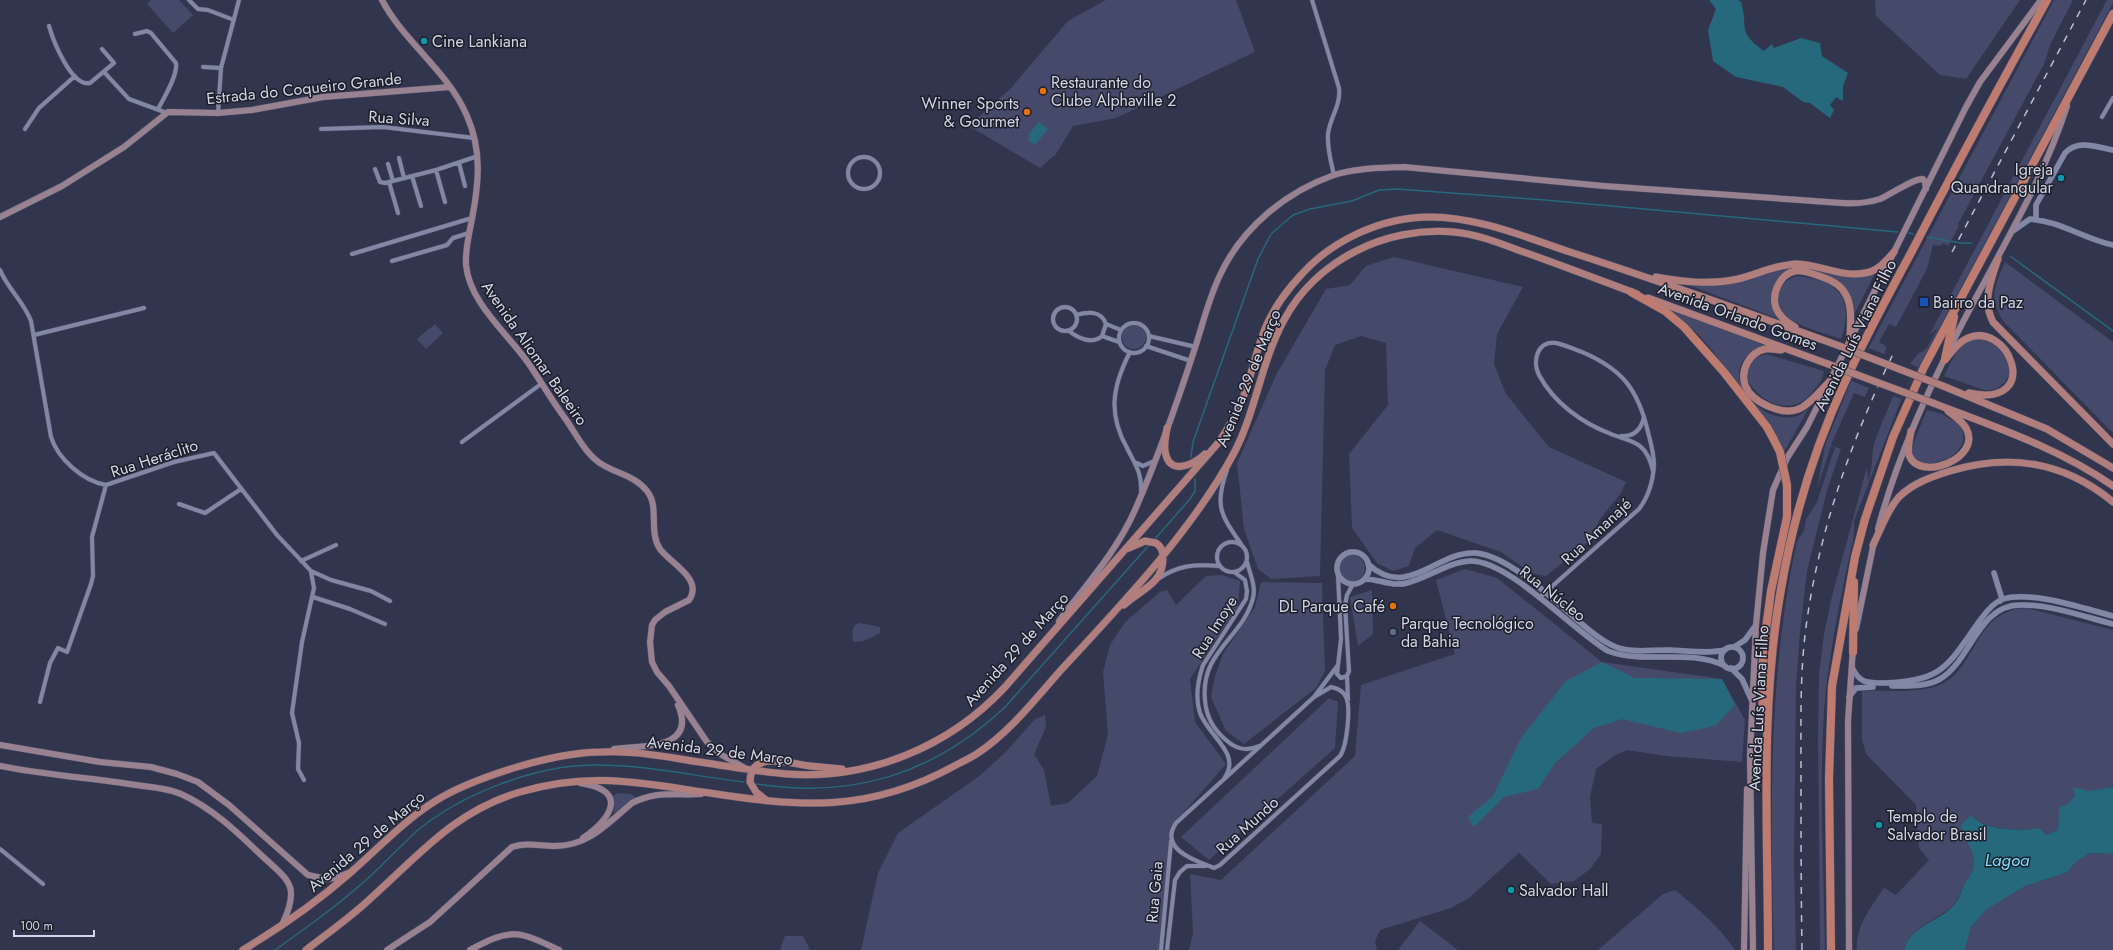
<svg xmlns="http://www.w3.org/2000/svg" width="2113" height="950" font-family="Jost,sans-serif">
  <rect width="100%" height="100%" fill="#32354e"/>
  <path fill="#454a6a" d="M151 0H179L193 15 173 33 147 4Z
    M1106 0H1236L1255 52 1116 118 1073 126 1056 154 1040 168 969 126 1011 88 1068 21Z
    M1875 0H2020L1966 79 1940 75 1876 16Z
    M2054 0H2073L2050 45 2044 64 1958 224 1959 226 1948 246 1943 243 1941 246 1933 245 1927 269 1896 327 1889 324 1879 342 1886 346V349L1884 354 1868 348 1852 381 1869 388 1865 397 1854 393 1831 445 1841 449 1828 487 1807 571 1800 632 1796 686 1794 864 1796 950H1774C1770 814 1768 674 1797 541L1804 531 1806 519 1817 502 1835 447 1831 446 1817 489 1825 445 1851 381Z
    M2107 0H2113V3L1901 400 1854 521V536C1841 594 1829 652 1824 711 1819 790 1824 871 1825 950H1820L1818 736 1819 674 1824 634 1832 596 1867 467 1868 481C1873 469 1871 457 1874 444 1879 428 1887 412 1893 396L1901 399 1918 367 1910 364 1917 355 1927 348 1938 328 1930 334Z
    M1394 257 1523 287 1497 334 1494 364 1506 394 1549 447 1626 482 1621 493 1600 519 1592 539 1546 576 1531 573 1501 552 1437 530 1415 548 1409 566 1393 571 1377 563 1352 528 1349 454 1388 405 1386 343 1361 336 1335 345 1325 370 1320 576 1271 579 1258 569 1244 529 1237 463 1277 373 1326 289 1350 285 1366 266Z
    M2005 262 2113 342V433L2003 321C1989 297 1994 287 2005 262Z
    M1795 267 1875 273 1854 315 1843 286 1797 269 1776 284 1779 319 1686 284Z
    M1797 276C1838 280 1855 298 1841 339 1823 332 1767 321 1779 292 1783 283 1788 279 1797 276Z
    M1668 309 1767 346C1704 365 1762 428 1796 416 1801 415 1805 411 1809 408L1784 452 1772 429 1712 350 1699 335Z
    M435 324 443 333 426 349 417 339Z
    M1122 337a12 12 0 1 1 24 0a12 12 0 1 1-24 0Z
    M1977 338 1996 344 2010 363V374L2004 383 1996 389 1984 390 1944 376C1952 360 1959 343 1977 338Z
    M1766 354 1824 371C1823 379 1819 384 1814 390 1794 418 1763 405 1747 380 1747 365 1751 358 1766 354Z
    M1927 410 1942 414 1960 425C1962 429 1964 436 1963 440 1961 461 1913 475 1911 449Z
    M1339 568a13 13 0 1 1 26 0a13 13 0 1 1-26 0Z
    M1465 569 1497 578 1602 662 1722 679 1745 720 1742 762 1667 756 1627 750 1614 756 1596 769 1590 797 1592 823 1602 824 1601 854 1590 869 1574 881 1551 884 1519 853 1469 898 1451 908 1380 930 1375 941 1377 950H1189L1193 933 1190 874 1221 880 1355 756 1361 685 1455 654 1436 580Z
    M1222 575 1240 581 1238 606 1190 679 1195 722 1226 764 1170 828 1162 950H861L878 873 898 833 978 777 1006 752 1034 720 1045 715 1046 727 1034 754 1044 770 1051 806 1068 803 1097 776 1108 734 1103 672 1110 645 1125 622 1160 592 1167 590 1176 605 1206 576Z
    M1261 582 1322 583 1325 671 1316 688 1244 744 1226 731 1211 697 1215 676 1223 654 1255 607Z
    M1372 590 1373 634 1358 646 1350 597Z
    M2026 608 2113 630V787L2075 795 2059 817 2058 830 2047 835 2039 828C2022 831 1988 830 1975 818L1962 831C1969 843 1979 860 1972 874 1970 878 1967 881 1965 884 1960 891 1959 900 1953 906 1937 920 1909 927 1904 950H1857C1856 925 1871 907 1884 888L1896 895 1929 860 1919 848 1916 805 1866 754 1862 739V691C1885 690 1924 694 1944 683 1978 663 1975 611 2026 608Z
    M860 623 880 627V633L864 641 853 642 852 631 855 625Z
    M1329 698 1338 702 1335 748 1209 860 1181 837Z
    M618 793 631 794 636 797 614 814 612 796Z
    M2090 853 2113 854V950H1965L1971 927 1986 910 2025 886 2066 873 2077 861Z
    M1675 890C1697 908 1719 926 1735 950H1598L1663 894Z
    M1420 921 1458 950H1398Z
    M785 936H803L810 950H780Z"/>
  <path fill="#27697c" d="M1709 0H1738L1741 2C1749 29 1736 31 1764 51L1772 44 1774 48 1801 38 1820 43 1822 56 1848 73 1843 86V101L1836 97 1830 105 1834 110 1830 118 1810 103 1803 102 1783 87 1736 77 1713 61 1708 30 1716 9Z
    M1039 122 1048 129 1035 145 1028 139 1030 136 1028 135Z
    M1602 662 1635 678 1722 679 1735 705 1715 726 1681 733 1622 719 1594 728 1555 763 1538 789 1504 797 1474 827 1468 817 1493 796 1521 738 1566 681Z
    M2073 787 2089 791 2113 787V854L2090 853 2077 861 2066 873 2025 886 1986 910 1971 927 1965 950H1904C1910 925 1940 922 1955 904 1960 898 1961 891 1964 885 1969 877 1974 872 1974 863 1974 848 1963 839 1961 825L1970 816C1975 818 1979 822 1984 824 2001 830 2022 831 2039 828L2047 835 2058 830 2059 808 2069 803 2075 795Z"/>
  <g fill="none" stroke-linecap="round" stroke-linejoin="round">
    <path stroke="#27697c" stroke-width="1.5" d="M1909 233 1913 234
      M1927 237 1961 243H1972
      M2010 256 2113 331
      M1191 457 1193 442 1258 259 1271 234 1293 215 1310 209 1352 201 1379 190 1397 189 1545 200 1898 232
      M1154 540 1190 499 1195 491V479
      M757 784C853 799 933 774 1004 708L1150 544
      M275 950C306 928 337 906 366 880 384 864 400 846 418 830 462 794 534 766 591 765 642 764 693 776 744 782"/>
    <g stroke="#4e5065" stroke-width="5">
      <path id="minor" d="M189 0 198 9 208 10 234 20
        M1312 0 1339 88C1341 106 1330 117 1328 134 1327 148 1331 162 1334 175
        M49 26C53 40 71 87 90 83L114 63 102 49
        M135 34 147 31 151 33 176 63C178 75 164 98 158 109
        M203 67 221 68
        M104 72 129 99 167 113
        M218 113 221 68 239 0
        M2102 117 2113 98
        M25 129 39 108 75 76
        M321 129 383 127 474 138
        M848 173a16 16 0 1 1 32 0a16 16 0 1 1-32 0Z
        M399 158 404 178
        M459 163 465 186
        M388 164 393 181
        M375 169 380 182 385 183 436 170 478 156
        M436 170 445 202
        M412 176 421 206
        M389 182 398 213
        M352 254 472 218
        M392 261 447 245 453 238 469 233
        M0 270C8 289 24 302 31 321L51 437C58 459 83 481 106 485L174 462 214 453 277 535 311 571 331 580 371 591 390 601
        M1053 319a12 12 0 1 1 24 0a12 12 0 1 1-24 0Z
        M1076 315C1088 312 1101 310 1106 324L1121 330
        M1119 338a15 15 0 1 1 30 0a15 15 0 1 1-30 0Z
        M1069 331C1078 338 1092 345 1102 336L1119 342
        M34 335 144 308
        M1102 336 1106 324
        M1149 336 1196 347
        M1146 346 1191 361
        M1130 352C1112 387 1108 414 1127 448 1135 464 1142 473 1141 491
        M1621 436C1634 437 1641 430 1644 417
        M462 442 541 384
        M1137 463 1143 466 1154 461
        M1227 470C1214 506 1221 515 1241 544
        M179 504 205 513 241 489
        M1217 557a15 15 0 1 1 30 0a15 15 0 1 1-30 0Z
        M301 561 336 545
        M1247 562C1250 574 1256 586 1253 598 1243 638 1200 651 1205 700 1206 716 1214 730 1226 740 1236 749 1246 752 1259 746
        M1338 575 1341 639 1337 674 1341 678 1347 676 1349 671 1345 605 1347 595 1353 584
        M1158 579C1178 565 1195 564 1219 566
        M313 597 350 609 385 624
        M1539 598 1639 509C1649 496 1653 481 1654 465 1654 454 1651 443 1648 432 1638 389 1622 369 1582 352 1574 349 1565 345 1556 343 1537 340 1532 362 1539 375 1554 403 1582 423 1611 434 1620 438 1634 440 1641 447 1648 453 1651 462 1653 471
        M1347 676 1348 700
        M1314 697 1331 687C1337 688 1343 691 1346 697 1351 707 1347 746 1340 756L1220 865 1214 868C1196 861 1158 849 1176 823L1314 697 1338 665
        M40 702 50 663 58 648 67 652 91 584 93 576 92 537 106 485
        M1225 777C1241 753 1209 737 1200 713 1195 698 1198 680 1203 665L1246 599 1247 591 1245 580 1234 572
        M304 780 298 769 299 743 292 713 302 642 314 588 311 572
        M0 849 43 884
        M1161 950 1171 841
        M1167 950 1175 880 1180 872 1187 866H1205"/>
    </g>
    <g stroke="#4e5065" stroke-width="6">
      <path id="tertiary" d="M2036 219V205L2065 153C2078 139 2096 147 2113 150
        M2013 231 2030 219C2060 221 2084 239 2113 245
        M1337 568a16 16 0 1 1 32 0a16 16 0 1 1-32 0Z
        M1368 564C1408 601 1437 550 1476 553 1510 556 1557 603 1583 625 1593 633 1603 642 1616 647 1631 653 1653 650 1670 650 1688 651 1707 654 1725 650
        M1994 573 2002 599 2000 601
        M1365 579C1379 579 1392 587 1407 583 1428 578 1448 562 1470 561 1509 560 1572 630 1608 651 1646 665 1688 648 1725 666
        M1734 647 1745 640 1756 625
        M1721 658a11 11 0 1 1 22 0a11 11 0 1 1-22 0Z
        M1852 667C1859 683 1867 683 1883 683 1945 682 1948 664 1981 619 1986 612 1994 602 2003 599 2030 590 2085 609 2113 616
        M1731 668 1742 679 1752 701
        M1892 686C1908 686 1926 687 1940 679 1971 661 1978 605 2020 605 2049 604 2085 617 2113 624
        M1849 697 1856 688 1873 687"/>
    </g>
    <g stroke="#4e5065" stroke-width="7">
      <path id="secondary" d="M382 0C404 42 448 71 467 116 482 150 479 183 472 219 469 234 465 250 466 265 470 305 510 335 531 367 543 385 554 404 567 421 577 436 587 456 603 465 618 474 635 476 647 491 660 507 648 531 660 549 670 563 704 579 689 600L665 612 655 620 652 625 650 642 652 662 657 672 669 686 707 742 720 754 745 768
        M0 217 62 186 124 147 168 112 218 113 252 110 323 97 450 87
        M1878 529C1897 457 1929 388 1963 322 2000 251 2042 183 2067 106
        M1059 621C1086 585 1117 551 1135 510 1157 460 1176 406 1193 354 1202 328 1208 299 1221 273 1243 227 1286 192 1334 175 1356 168 1381 168 1404 167L1604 186 1842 203C1855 204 1867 203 1880 199 1890 195 1914 178 1923 179L1925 182 1926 189
        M1856 629 1874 542
        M0 745 100 762 151 767 177 774 198 782 229 805 308 875 326 879 335 878 348 873
        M614 749C640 745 698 751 678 705
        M0 766C45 775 91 778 136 785 150 787 168 788 181 794 212 808 236 831 260 854 289 881 301 885 282 925
        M580 783C629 790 612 818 583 838
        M387 950 430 922 512 847C526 842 540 846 555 846 589 846 608 823 632 803 657 790 675 796 701 794
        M470 950C511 928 517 930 559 950
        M1744 950 1747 789
        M1753 950 1750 756 1756 625 1763 553 1773 490 1787 458 1807 427 1966 107 1980 82 2041 0
        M1849 950 1848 721 1853 648"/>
    </g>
    <g stroke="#4e5065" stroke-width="8">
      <path id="primary" d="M1998 259C1991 280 1982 301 1993 322L2113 444
        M1656 277C1684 282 1710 285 1738 279 1758 274 1775 265 1796 264 1819 264 1843 278 1865 273 1878 271 1886 261 1894 252
        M1648 298 1828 364
        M1795 327C1788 323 1779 316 1776 308 1771 294 1780 274 1795 271 1804 270 1814 274 1822 277 1831 280 1842 286 1846 295 1853 308 1850 326 1850 341
        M1781 350C1776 350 1770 348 1765 349 1750 352 1740 370 1745 385 1752 403 1784 417 1801 408 1812 402 1821 390 1830 381
        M1945 360C1951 353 1956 345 1964 340 2008 315 2045 409 1969 393
        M1943 386 2047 429 2113 468
        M1933 403C1995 427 2059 448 2113 486
        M1167 428C1166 435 1164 443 1165 450 1168 477 1193 465 1205 454
        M1911 431C1910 438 1907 448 1909 455 1919 483 1983 458 1966 428 1962 421 1954 416 1948 411
        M1873 545C1881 529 1887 510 1899 497 1913 483 1931 477 1950 471 2009 453 2065 462 2113 502
        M1124 605C1140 590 1163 584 1163 559 1163 552 1162 547 1156 543L1145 541 1129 548
        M766 800 756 792 750 782C750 749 792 764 810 766 820 767 831 768 842 769
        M243 950C281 927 317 902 350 873 380 847 407 817 442 797 465 784 491 775 517 767 544 759 573 752 601 752 636 750 671 758 706 763 733 767 760 772 787 774 869 780 949 747 1005 687L1219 442C1229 427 1238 412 1244 395 1253 371 1257 345 1268 322 1276 305 1288 289 1301 275 1332 240 1382 217 1430 217 1478 217 1525 237 1570 252 1660 281 1749 313 1837 345
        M306 950C328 933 351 917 371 898 420 854 455 811 520 792 588 772 636 782 703 792 799 807 868 814 956 765 963 761 971 758 978 753 1010 732 1036 698 1061 670 1121 605 1192 531 1234 453 1256 411 1261 362 1284 320 1300 290 1326 266 1356 251 1385 236 1420 229 1454 232 1476 234 1497 242 1518 250 1558 264 1597 279 1637 294"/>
    </g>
    <g stroke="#4e5065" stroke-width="9">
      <path id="trunk" d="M1631 292 1665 311 1684 327 1723 371 1767 427 1774 440
        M1945 359 1954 317
        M1853 652 1854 582
        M1764 725 1762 697 1763 651 1771 591 1787 517V485
        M1768 950C1768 832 1760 711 1780 595 1792 522 1814 449 1845 382 1865 337 1889 294 1912 251 1956 166 2001 83 2047 0
        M1831 950 1829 779 1832 686 1855 557 1865 519 1893 437 1924 367 2113 14"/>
    </g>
    <use href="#minor" stroke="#8287a5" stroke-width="4"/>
    <use href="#tertiary" stroke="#8287a5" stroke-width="5.5"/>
    <use href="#secondary" stroke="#988291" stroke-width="6"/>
    <use href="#primary" stroke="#af7e7d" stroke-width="7"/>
    <use href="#trunk" stroke="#be7b70" stroke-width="8"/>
    <path stroke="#bbbed0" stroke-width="1.5" stroke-dasharray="7 7" stroke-linecap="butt" d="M1952 252 2086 0
      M1802 950C1801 889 1801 828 1801 768 1801 723 1800 679 1805 635 1817 535 1851 440 1895 350"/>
    <g stroke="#4e5065" stroke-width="8" stroke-linecap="butt">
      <path id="primary-bridge" d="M1837 345 1943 386
        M1828 364 1933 403"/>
    </g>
    <g stroke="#4e5065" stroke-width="9" stroke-linecap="butt">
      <path id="trunk-bridge" d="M1774 440 1780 452 1787 485"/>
    </g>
    <use href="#primary-bridge" stroke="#af7e7d" stroke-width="7"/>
    <use href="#trunk-bridge" stroke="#be7b70" stroke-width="8"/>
  </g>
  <g fill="#0f9aa8" stroke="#1c1e29" stroke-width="1.5">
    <circle cx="424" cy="41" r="4"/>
    <circle cx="2061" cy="178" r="4"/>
    <circle cx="1879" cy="825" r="4"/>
    <circle cx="1511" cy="890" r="4"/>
  </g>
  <g fill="#e8710a" stroke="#1c1e29" stroke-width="1.5">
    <circle cx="1043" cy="91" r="4"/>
    <circle cx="1027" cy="112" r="4"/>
    <circle cx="1393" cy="606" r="4"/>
  </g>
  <rect fill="#1a4fb4" stroke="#1c1e29" stroke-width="1.5" x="1919" y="297" width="10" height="10" rx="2"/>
  <circle fill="#5c6f8a" stroke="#1c1e29" stroke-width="1.5" cx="1393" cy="632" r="4"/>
  <g text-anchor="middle" stroke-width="3" stroke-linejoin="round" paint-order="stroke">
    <g font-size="16" fill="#d3d6e6" stroke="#1c1e29" text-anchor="start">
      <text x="432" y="47">Cine Lankiana</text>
      <text x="1051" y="88">Restaurante do<tspan x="1051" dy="18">Clube Alphaville 2</tspan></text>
      <text x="1019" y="109" text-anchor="end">Winner Sports<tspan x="1019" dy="18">&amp; Gourmet</tspan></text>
      <text x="2053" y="175" text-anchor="end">Igreja<tspan x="2053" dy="18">Quandrangular</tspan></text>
      <text x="1933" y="308">Bairro da Paz</text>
      <text x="1385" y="612" text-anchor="end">DL Parque Café</text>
      <text x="1401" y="629">Parque Tecnológico<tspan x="1401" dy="18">da Bahia</tspan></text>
      <text x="1887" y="822">Templo de<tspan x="1887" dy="18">Salvador Brasil</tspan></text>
      <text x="1519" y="896">Salvador Hall</text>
    </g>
    <g font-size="16" fill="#d3d6e6" stroke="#1c1e29">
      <text transform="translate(304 88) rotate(-6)" y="6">Estrada do Coqueiro Grande</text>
      <text transform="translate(399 118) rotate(4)" y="6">Rua Silva</text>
      <text transform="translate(1738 316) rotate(20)" y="6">Avenida Orlando Gomes</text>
      <text transform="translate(1855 335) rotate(-64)" y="6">Avenida Luís Viana Filho</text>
      <text transform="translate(535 353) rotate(55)" y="6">Avenida Aliomar Baleeiro</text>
      <text transform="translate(1248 378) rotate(-68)" y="6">Avenida 29 de Março</text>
      <text transform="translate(154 458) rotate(-18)" y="6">Rua Heráclito</text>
      <text transform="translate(1596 531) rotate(-43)" y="6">Rua Amanajé</text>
      <text transform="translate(1553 593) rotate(38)" y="6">Rua Núcleo</text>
      <text transform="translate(1214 627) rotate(-58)" y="6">Rua Imoye</text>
      <text transform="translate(1016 649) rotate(-48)" y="6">Avenida 29 de Março</text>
      <text transform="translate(1758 708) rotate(-87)" y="6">Avenida Luís Viana Filho</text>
      <text transform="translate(720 750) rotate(7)" y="6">Avenida 29 de Março</text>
      <text transform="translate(1247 825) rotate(-42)" y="6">Rua Mundo</text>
      <text transform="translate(366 841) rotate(-40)" y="6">Avenida 29 de Março</text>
      <text transform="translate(1154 892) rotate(-85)" y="6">Rua Gaia</text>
    </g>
    <g font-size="17" font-style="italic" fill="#7bdffd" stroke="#1c1e29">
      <text x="2007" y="866">Lagoa</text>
    </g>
  </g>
  <path d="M14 930v6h80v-6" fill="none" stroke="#d3d6e6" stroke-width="2"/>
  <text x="20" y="930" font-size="12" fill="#d3d6e6" stroke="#1c1e29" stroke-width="3" paint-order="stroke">100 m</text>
</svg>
